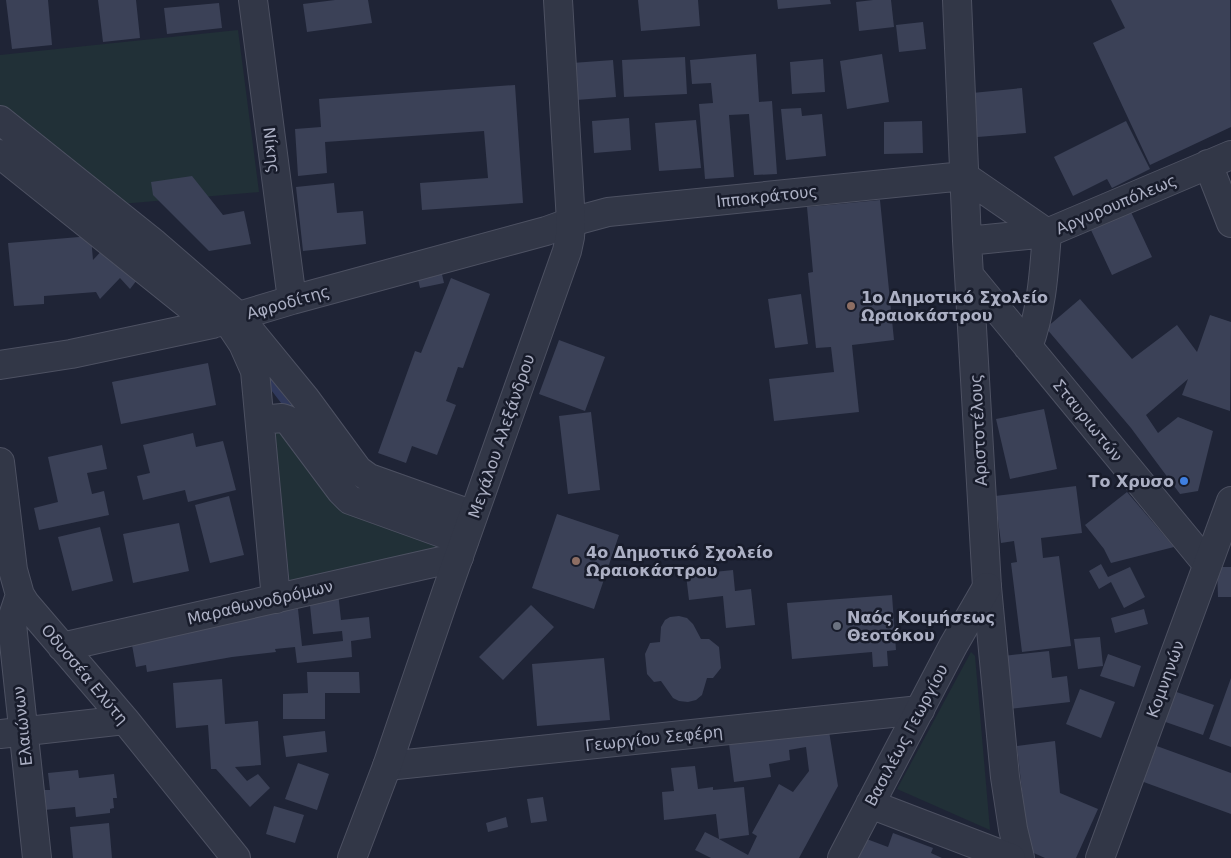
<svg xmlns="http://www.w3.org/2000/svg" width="1231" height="858" font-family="'DejaVu Sans',sans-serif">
  <rect width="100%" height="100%" fill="#1f2436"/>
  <path fill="#213037" d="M238 30 259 192 121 204 0 111V55Z
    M275 433H284L342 507 438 542 437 552 290 586Z
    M971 652 975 656 990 830 897 789Z"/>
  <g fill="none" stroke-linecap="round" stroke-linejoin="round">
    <path stroke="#30395c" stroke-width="7" d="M264 375 293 413"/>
  </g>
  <path fill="#3b4157" d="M6 0H48L52 45 12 49Z
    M98 0H136L140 38 103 42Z
    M335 0H368L372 23 307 32 303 4Z
    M638 0H698L700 26 641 31Z
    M777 0H830L831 4 778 9Z
    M873 0H891L894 27 859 31 856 2Z
    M1111 0H1230L1231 127 1150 165 1093 43 1125 28Z
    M219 3 222 28 167 34 164 8Z
    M923 22 926 49 899 52 896 25Z
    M756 54 759 102 772 101 777 174 754 175 749 114 729 115 734 177 705 179 699 104 713 103 711 83 692 84 690 60Z
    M882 54 889 102 847 109 840 61Z
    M685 57 687 94 624 97 622 60Z
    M823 59 825 92 792 94 790 62Z
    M613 60 616 97 576 100 572 63Z
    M515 85 523 203 422 210 420 183 488 178 484 131 325 142 327 173 298 176 295 129 321 127 319 99Z
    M1022 88 1026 133 965 138 962 94Z
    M801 108 802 116 822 114 826 156 786 160 781 109Z
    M629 118 631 150 594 153 592 121Z
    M696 120 701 168 659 171 655 123Z
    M922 121 923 153 884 154V122Z
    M1126 121 1150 169 1112 188 1107 179 1073 196 1054 157Z
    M192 176 223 215 244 211 251 244 209 251 153 195 151 182Z
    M334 183 337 213 363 211 366 244 303 251 296 187Z
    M880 200 894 340 852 345 859 412 774 421 769 379 834 372 831 347 816 348 808 273 813 272 807 207Z
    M1131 212 1152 257 1112 275 1091 230Z
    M91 236 93 260 107 245 140 276 130 289 120 278 100 299 96 292 44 296V304L14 306 8 243Z
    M441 270 444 283 420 288 417 275Z
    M451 278 490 294 463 368 458 367 446 401 456 405 437 455 412 446 406 463 378 453 415 351 421 353Z
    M801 294 808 344 775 348 768 299Z
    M1080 299 1132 359 1177 325 1197 352 1210 315 1231 322 1230 411 1182 395 1188 379 1146 415 1158 433 1178 417 1213 431 1198 491 1180 494 1131 428 1046 328Z
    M559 340 605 357 585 411 539 394Z
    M208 363 216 405 121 424 112 382Z
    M1044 409 1057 469 1010 479 996 419Z
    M591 412 600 490 568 494 559 416Z
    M193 433 196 447 223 441 236 490 188 502 185 490 143 500 137 476 150 473 143 445Z
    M102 445 107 469 87 473 92 494 104 491 109 515 39 530 34 508 58 502 48 457Z
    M1076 486 1082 533 1041 538 1043 558 1059 556 1071 646 1022 652 1011 563 1017 562 1014 541 1001 543 995 496Z
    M1127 492 1174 547 1111 563 1104 549 1085 525Z
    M229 496 244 555 210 563 195 505Z
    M557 514 619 535 594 609 532 588Z
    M179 523 189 571 133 583 123 534Z
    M100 527 113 581 72 591 58 537Z
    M1101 564 1108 577 1130 567 1145 597 1124 608 1111 582 1099 589 1089 571Z
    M1217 567H1231V597H1218Z
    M733 570 735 591 751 589 755 625 726 628 723 596 689 600 686 575Z
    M338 592 341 620 369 617 371 638 351 641 352 657 297 663 295 647 275 649 276 652 232 657 147 672 146 665 136 667 132 645 271 611 298 609 302 646 343 641 342 631 313 634 309 596Z
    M892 595 896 650 887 651 888 666 873 667 872 652 792 659 787 603Z
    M531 605 554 627 503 680 479 657Z
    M1144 609 1148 624 1115 633 1111 618Z
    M679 616 687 618 693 624 701 639H709L719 647 721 668 713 678H707L702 695 696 700 688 702 679 701 673 698 661 681 654 682 647 674 645 654 650 643 660 642 661 627 665 620 670 617Z
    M1100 637 1103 666 1078 669 1074 639Z
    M1049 651 1052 678 1067 676 1070 702 1009 709 1003 656Z
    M1108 654 1141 666 1134 687 1100 676Z
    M604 658 610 720 537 726 532 664Z
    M307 672H359L360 693H325V719H283V694L308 693Z
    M1231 678V747L1209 739Z
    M222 679 225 724 258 721 261 765 235 767 247 781 258 774 270 788 250 807 216 769H211L208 725 176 728 173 683Z
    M1165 688 1214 705 1203 735 1154 718Z
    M1080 689 1115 702 1101 738 1066 724Z
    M828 725 838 786 799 858H711L695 850 705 832 719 839 716 814 664 820 662 792 674 791 671 768 695 766 698 789 713 787V790L744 787 749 835 719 839 748 855 757 836 752 833 779 784 793 792 809 771 806 747 789 750 790 760 769 764 771 777 734 782 728 736Z
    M325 731 327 752 286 757 283 736Z
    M1055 741 1060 793 1098 809 1076 858H1045L1027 850 1028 845 1017 746Z
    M1154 745 1231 773V814L1141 781Z
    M298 763 329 774 317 810 285 799Z
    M78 770 79 778 114 774 117 798H113L114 808 110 809V813L76 817 75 807 44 810 42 790H50L48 773Z
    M543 797 547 821 531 823 527 799Z
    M274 806 304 815 295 843 266 834Z
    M506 817 508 827 488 832 486 823Z
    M109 823 112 858H73L70 827Z
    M893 833 933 848 931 853 942 858H848L856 835 888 847Z"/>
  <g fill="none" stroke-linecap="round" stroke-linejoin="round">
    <g stroke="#4d5162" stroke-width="30">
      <path id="minor" d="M253 0 292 300
        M957 0 967 241 987 587 1005 777 1013 829 1020 858
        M0 120 155 244 238 316 305 398 358 470 369 478 473 515
        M0 154 212 324
        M1208 164 1231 223
        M964 176 1047 233C1044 272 1042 310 1028 347
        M967 241 1047 233 1231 155
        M969 275 1207 564
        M233 329 243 344 255 371 276 599
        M0 365 71 354 212 324 292 300 546 231 571 222 608 212 964 176
        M260 420 282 418 288 420 341 491 350 500 464 541
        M0 462 13 570 20 595 25 603 125 720 236 858
        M20 595 13 616 12 624 37 858
        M62 647 459 557
        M0 734 125 720
        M387 766 920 710"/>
    </g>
    <g stroke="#4d5162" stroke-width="30">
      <path id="tertiary" d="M870 804 1011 858
        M352 858 387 766 447 590 567 251 570 237 571 222 558 0
        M842 858 953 646 987 587
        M1100 858 1231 501"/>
    </g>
    <use href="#minor" stroke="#323747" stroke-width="28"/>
    <use href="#tertiary" stroke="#323747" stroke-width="28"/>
  </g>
  <g fill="#8d6e63" stroke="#181c2b" stroke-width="2">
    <circle cx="851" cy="306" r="5"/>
    <circle cx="576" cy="561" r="5"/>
  </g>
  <circle fill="#3f7fe0" stroke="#181c2b" stroke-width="2" cx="1184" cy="481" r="5"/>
  <circle fill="#6b7280" stroke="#181c2b" stroke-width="2" cx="837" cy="626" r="5"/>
  <g text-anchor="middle" stroke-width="5" stroke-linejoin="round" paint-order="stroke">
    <g font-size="16" fill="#acb0c4" stroke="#181c2b">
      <text transform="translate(272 150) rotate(83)" y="6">Νίκης</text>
      <text transform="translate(767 196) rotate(-6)" y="6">Ιπποκράτους</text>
      <text transform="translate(1116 204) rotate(-23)" y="6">Αργυρουπόλεως</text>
      <text transform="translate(288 302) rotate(-16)" y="6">Αφροδίτης</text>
      <text transform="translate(1088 420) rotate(51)" y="6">Σταυριωτών</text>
      <text transform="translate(978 430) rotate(-93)" y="6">Αριστοτέλους</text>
      <text transform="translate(501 436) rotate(-71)" y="6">Μεγάλου Αλεξάνδρου</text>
      <text transform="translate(260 602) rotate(-13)" y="6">Μαραθωνοδρόμων</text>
      <text transform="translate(85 674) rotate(50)" y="6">Οδυσσέα Ελύτη</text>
      <text transform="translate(1165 679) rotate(-70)" y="6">Κομνηνών</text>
      <text transform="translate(22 726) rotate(-96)" y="6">Ελαιώνων</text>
      <text transform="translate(906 735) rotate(-62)" y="6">Βασιλέως Γεωργίου</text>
      <text transform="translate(654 738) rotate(-6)" y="6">Γεωργίου Σεφέρη</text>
    </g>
    <g font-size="16" font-weight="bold" fill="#acb0c4" stroke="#181c2b" text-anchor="start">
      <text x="861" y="303">1ο Δημοτικό Σχολείο<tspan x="861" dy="18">Ωραιοκάστρου</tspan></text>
      <text x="1174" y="487" text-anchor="end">Το Χρυσο</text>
      <text x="586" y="558">4ο Δημοτικό Σχολείο<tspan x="586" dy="18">Ωραιοκάστρου</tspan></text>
      <text x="847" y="623">Ναός Κοιμήσεως<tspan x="847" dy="18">Θεοτόκου</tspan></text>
    </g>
  </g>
</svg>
